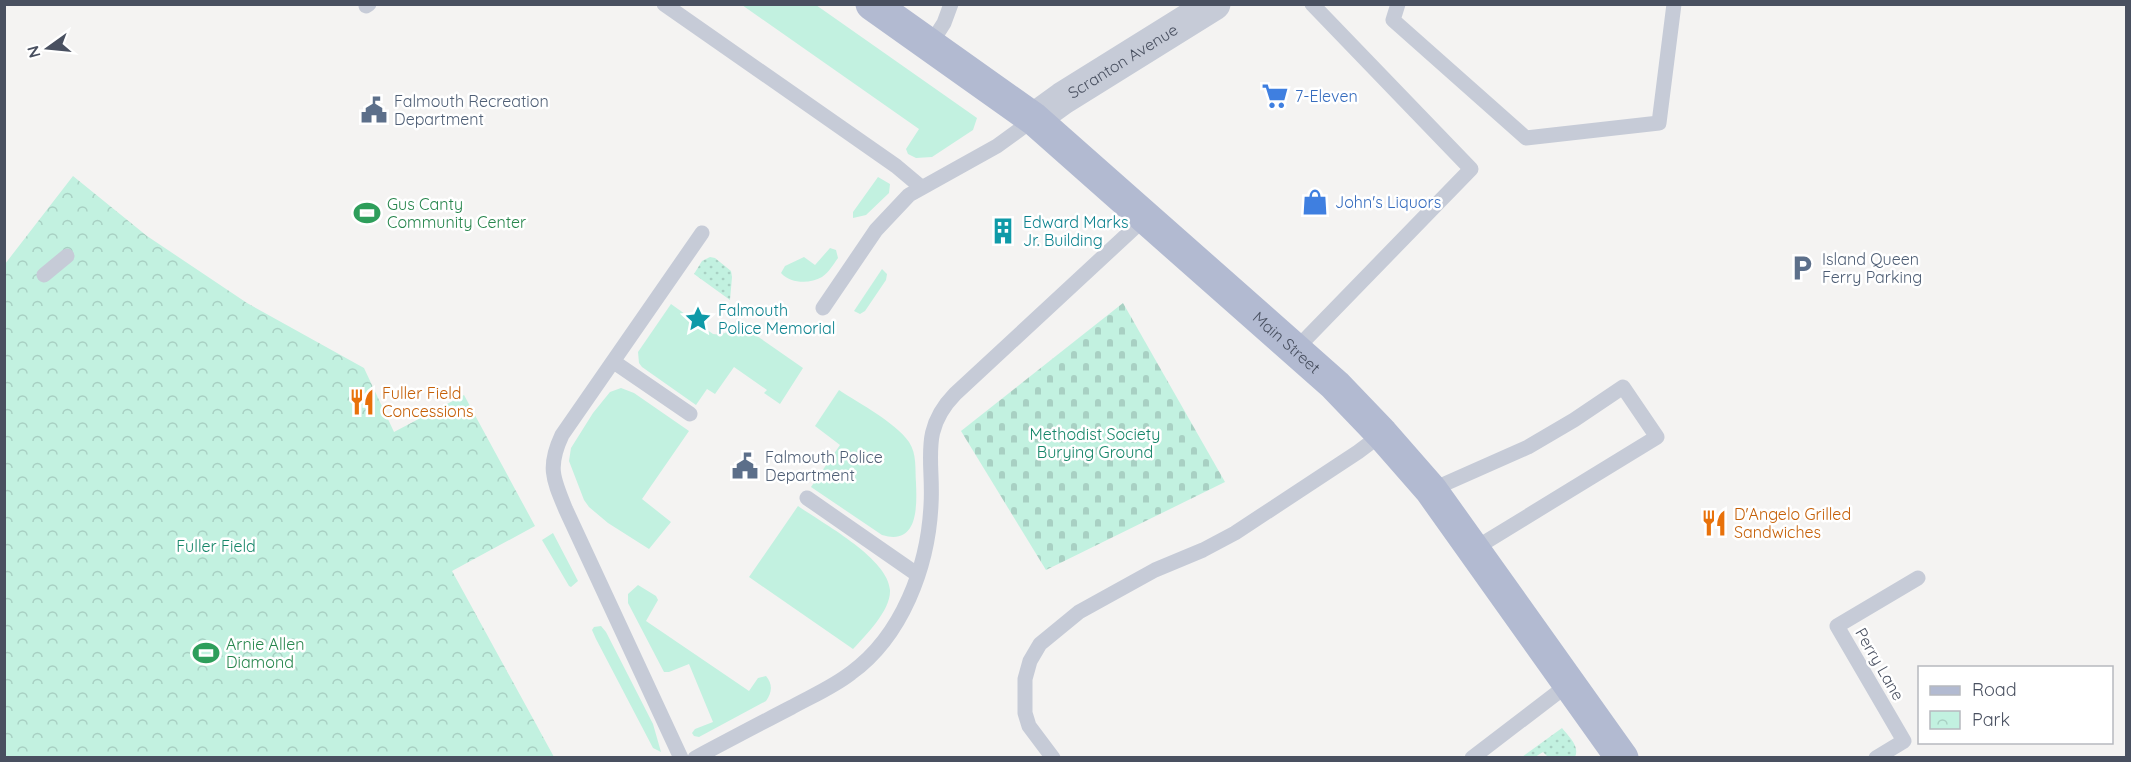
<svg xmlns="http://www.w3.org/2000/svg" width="2131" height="762" font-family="Quicksand,sans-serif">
  <defs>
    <pattern id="cemetery-stones" width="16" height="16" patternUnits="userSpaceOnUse" patternTransform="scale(1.5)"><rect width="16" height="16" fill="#c2f1e0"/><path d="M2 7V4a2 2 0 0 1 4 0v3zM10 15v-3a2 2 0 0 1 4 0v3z" fill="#a8d0c3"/></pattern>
    <pattern id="park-crowns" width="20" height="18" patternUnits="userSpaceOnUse" patternTransform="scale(1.5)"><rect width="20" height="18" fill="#c2f1e0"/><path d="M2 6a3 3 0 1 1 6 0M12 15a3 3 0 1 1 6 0" fill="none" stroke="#a8d0c3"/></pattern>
    <pattern id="garden-dots" width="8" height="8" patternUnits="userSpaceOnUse" patternTransform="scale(1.5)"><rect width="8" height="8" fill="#c2f1e0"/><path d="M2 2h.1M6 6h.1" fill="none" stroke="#a8d0c3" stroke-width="1.8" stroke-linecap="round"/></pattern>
  </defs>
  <rect width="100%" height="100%" fill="#f4f3f2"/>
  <path fill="#c2f1e0" d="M742 5H816L977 118 973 130 932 157 916 158 908 154 906 149 919 129Z
    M878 177 890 184 889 193 866 215 853 218V212Z
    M830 248 836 250 838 258C833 265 829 272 822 277 810 284 791 284 781 273L785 266 804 257 815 265Z
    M882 269 887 274 886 280 865 311 860 314 854 311Z
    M671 304 713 334C724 336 731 331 737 322L803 368 780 404 764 393 767 390 734 367 715 394 707 389 696 405 642 367 639 363 638 352Z
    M621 388 634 393 689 431 642 499 671 522 649 549 608 523 589 507 584 500 569 461 571 448 593 413 610 392Z
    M839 390C860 404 895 422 909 442 917 454 915 469 916 483 917 507 918 546 882 535L811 487 840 445 815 426Z
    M798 506C822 523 888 558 890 590 891 610 866 635 853 649L749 577Z
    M553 533 578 581 571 587 569 586 542 540Z
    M638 585 656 596 658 600 646 621 749 691 758 678 766 676C773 684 772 693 766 701L699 737 694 736 692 733 695 729 713 722 689 664 669 672H664L628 603V594Z
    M601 626 606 632 653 724 661 752 653 748 596 639 592 630 594 627Z"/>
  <path fill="url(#cemetery-stones)" d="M1123 303 1225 482 1046 570 961 431Z"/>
  <path fill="url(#park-crowns)" d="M73 176 147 236 247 303 364 368 394 432 464 395 535 526 452 571 554 757H5V264Z"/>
  <path fill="url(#garden-dots)" d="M710 257 715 258 731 271 732 277 730 300 694 274 702 261Z
    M1562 728C1569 737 1580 746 1575 757H1548L1543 752 1535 757H1522Z"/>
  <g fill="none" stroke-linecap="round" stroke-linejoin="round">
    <path stroke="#c6cbd7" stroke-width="15" d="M664 4 896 166 921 187
      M1398 4 1393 20 1526 138 1659 123 1674 4
      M366 6 369 4
      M930 45 944 23 951 4
      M44 275 67 256
      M823 308 876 230 909 195 997 146 1034 119
      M1296 349 1471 169 1312 4
      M614 362 690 414
      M1431 490 1528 447 1574 420 1623 387 1657 437 1474 549
      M807 498 918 575
      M681 758 566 510C553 479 547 467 562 435L702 233
      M695 758C727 741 759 724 792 707 812 696 833 687 851 673 902 636 928 567 931 505 934 461 919 431 955 394L1146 217
      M1053 758 1029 726 1025 713V679L1030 661 1040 644 1079 612 1155 570 1203 550 1235 533 1358 452 1382 434
      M1472 758 1570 683
      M1876 758 1904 741 1837 626 1918 578"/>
    <path stroke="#c6cbd7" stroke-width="33" id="s1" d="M1034 119 1063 98 1214 4"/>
    <path stroke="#b2bad1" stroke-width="33" id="s2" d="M872 4 1034 119 1335 385 1382 434 1431 490 1622 758"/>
  </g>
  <defs>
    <g id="supermarket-bare" transform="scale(2.07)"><path d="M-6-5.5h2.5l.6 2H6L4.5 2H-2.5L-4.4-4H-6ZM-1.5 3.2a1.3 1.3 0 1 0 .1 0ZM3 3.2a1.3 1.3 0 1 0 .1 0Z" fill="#3f7fe0" stroke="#fff" stroke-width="2.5" paint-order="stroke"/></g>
    <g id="civic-bare" transform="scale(2.07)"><path d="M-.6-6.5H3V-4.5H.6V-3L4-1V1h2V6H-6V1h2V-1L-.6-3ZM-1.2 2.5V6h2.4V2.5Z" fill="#5c6f8a" stroke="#fff" stroke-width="2.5" paint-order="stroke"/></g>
    <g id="shop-bare" transform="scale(2.07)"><path d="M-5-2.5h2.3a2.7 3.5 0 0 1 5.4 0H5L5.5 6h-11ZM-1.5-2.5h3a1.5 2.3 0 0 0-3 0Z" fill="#3f7fe0" stroke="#fff" stroke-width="2.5" paint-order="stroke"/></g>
    <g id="stadium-bare" transform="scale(2.07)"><path d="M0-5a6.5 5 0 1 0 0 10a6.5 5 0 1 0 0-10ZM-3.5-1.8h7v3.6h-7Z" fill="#2e9e5b" stroke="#fff" stroke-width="2.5" paint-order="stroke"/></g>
    <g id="building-bare" transform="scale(2.07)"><path d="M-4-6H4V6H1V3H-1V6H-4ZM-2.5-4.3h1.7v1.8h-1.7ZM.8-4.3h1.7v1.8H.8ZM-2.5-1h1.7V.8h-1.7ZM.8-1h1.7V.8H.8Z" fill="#0f9aa8" stroke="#fff" stroke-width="2.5" paint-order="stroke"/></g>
    <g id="parking-bare" transform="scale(2.07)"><path d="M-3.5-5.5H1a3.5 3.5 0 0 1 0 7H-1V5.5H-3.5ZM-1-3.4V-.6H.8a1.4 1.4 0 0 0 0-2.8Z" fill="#5c6f8a" stroke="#fff" stroke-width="2.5" paint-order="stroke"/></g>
    <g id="sight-bare" transform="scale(2.07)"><path d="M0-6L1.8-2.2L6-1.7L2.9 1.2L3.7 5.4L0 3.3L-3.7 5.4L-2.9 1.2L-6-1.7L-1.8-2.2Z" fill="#0f9aa8" stroke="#fff" stroke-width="2.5" paint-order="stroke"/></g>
    <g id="restaurant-bare" transform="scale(2.07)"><path d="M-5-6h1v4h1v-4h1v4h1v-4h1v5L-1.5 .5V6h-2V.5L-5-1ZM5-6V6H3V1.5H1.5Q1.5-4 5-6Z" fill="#e8710a" stroke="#fff" stroke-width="2.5" paint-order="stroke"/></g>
  </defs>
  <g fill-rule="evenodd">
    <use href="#supermarket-bare" x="1275" y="96"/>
    <use href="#civic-bare" x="374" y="110"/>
    <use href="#shop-bare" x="1315" y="202"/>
    <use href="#stadium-bare" x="367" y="213"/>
    <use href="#building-bare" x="1003" y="231"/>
    <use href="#parking-bare" x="1802" y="268"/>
    <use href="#sight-bare" x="698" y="319"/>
    <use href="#restaurant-bare" x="362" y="402"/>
    <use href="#civic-bare" x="745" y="466"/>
    <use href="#restaurant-bare" x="1714" y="523"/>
    <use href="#stadium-bare" x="206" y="653"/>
  </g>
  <g text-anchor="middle" stroke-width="5" stroke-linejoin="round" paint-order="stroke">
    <g font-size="16" fill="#495060" stroke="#fff">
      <text dy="6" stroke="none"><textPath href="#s1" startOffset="106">Scranton Avenue</textPath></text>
      <text dy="6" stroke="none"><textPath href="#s2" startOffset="536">Main Street</textPath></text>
      <text transform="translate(1880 664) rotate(60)" y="6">Perry Lane</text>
    </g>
    <g font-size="16" fill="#366cbe" stroke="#fff" text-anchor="start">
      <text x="1295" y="102">7-Eleven</text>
      <text x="1335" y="208">John's Liquors</text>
    </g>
    <g font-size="16" fill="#4e5e75" stroke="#fff" text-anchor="start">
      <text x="394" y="107">Falmouth Recreation<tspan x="394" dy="18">Department</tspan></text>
      <text x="1822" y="265">Island Queen<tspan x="1822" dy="18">Ferry Parking</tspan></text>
      <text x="765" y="463">Falmouth Police<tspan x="765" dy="18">Department</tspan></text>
    </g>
    <g font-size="16" fill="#27864d" stroke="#fff" text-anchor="start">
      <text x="387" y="210">Gus Canty<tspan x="387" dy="18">Community Center</tspan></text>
      <text x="226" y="650">Arnie Allen<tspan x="226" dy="18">Diamond</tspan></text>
    </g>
    <g font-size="16" fill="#0d838f" stroke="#fff" text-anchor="start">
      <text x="1023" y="228">Edward Marks<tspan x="1023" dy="18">Jr. Building</tspan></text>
      <text x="718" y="316">Falmouth<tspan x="718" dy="18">Police Memorial</tspan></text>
    </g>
    <g font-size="16" fill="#c56008" stroke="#fff" text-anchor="start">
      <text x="382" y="399">Fuller Field<tspan x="382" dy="18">Concessions</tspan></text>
      <text x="1734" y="520">D'Angelo Grilled<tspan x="1734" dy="18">Sandwiches</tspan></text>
    </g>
    <g font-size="16" fill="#168669" stroke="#fff">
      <text x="1095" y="440">Methodist Society<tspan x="1095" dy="18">Burying Ground</tspan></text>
      <text x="216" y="552">Fuller Field</text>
    </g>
  </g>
  <rect width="2131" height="762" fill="none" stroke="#495060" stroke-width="12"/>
  <rect x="1918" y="666" width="195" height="78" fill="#ffffff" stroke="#b6b9bf" stroke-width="1.5"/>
  <rect x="1930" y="686" width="30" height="9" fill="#b2bad1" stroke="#b6b9bf" stroke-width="1.5"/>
  <text x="1972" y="696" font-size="18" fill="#495060">Road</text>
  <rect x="1930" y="711" width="30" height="18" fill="url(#park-crowns)" stroke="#b6b9bf" stroke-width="1.5"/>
  <text x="1972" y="726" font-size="18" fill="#495060">Park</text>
  <g transform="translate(48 48) rotate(255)" stroke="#ffffff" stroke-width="4.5" paint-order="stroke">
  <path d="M0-4.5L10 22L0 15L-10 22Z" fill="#495060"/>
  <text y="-9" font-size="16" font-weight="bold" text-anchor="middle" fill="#495060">N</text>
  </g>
</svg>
